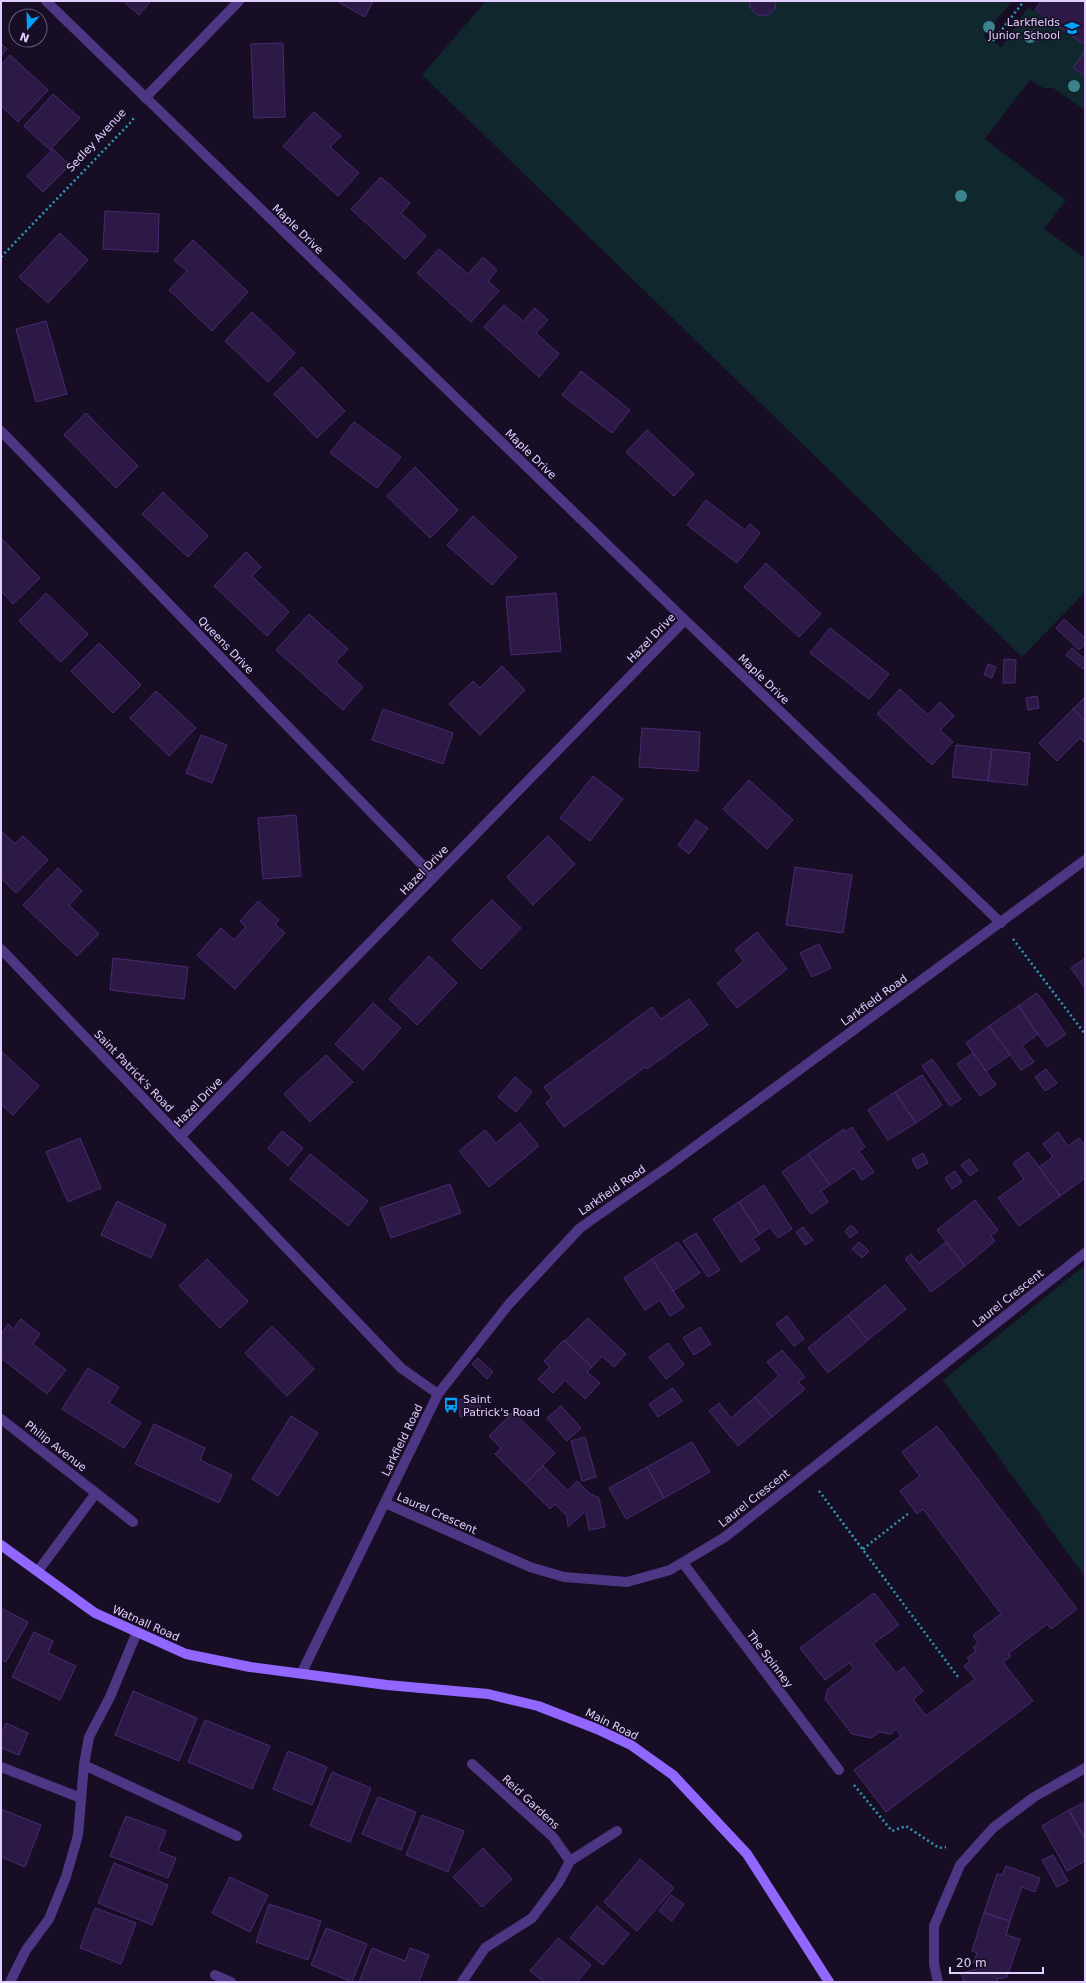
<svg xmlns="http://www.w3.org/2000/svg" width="1086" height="1983" font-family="'DejaVu Sans',sans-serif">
  <rect width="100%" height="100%" fill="#170d24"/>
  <path fill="#10272e" d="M486 1H1012L983 36 1002 47 1028 7 1085 45V51L1073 68 1085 76V110L1053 88H1043L1030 80 985 139 1066 200 1044 229 1085 258V592L1022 657 422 75Z
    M1085 1265V1577L943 1380Z"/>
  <path fill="#2d1945" stroke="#4a2a72" d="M123 1H151L139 15Z
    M341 1H373L365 17 340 3Z
    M750 1H776L775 9 768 15H757L750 7Z
    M1041 1H1085V45L1035 10Z
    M1 43 7 49 1 56Z
    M283 43 285 117 254 118 251 44Z
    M1085 51V76L1073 68Z
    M10 55 48 90 18 122 1 106V65Z
    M53 94 80 118 50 150 24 126Z
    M314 112 341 136 330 147 359 173 338 196 283 146Z
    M53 149 70 165 43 192 27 176Z
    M381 177 410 203 401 213 426 236 405 259 351 209Z
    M105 211 159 214 158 252 103 249Z
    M60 233 88 260 48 303 19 277Z
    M193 240 248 292 212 331 169 290 187 271 174 260Z
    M439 249 468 274 483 257 497 270 488 281 499 291 471 322 417 273Z
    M504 305 523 321 535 308 548 320 536 333 559 354 539 377 484 327Z
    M252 312 295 353 268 382 225 341Z
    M46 321 67 394 36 402 16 329Z
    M302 367 345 411 317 438 274 394Z
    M581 371 630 410 612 433 562 395Z
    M86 413 138 466 116 488 64 435Z
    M354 422 401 457 377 488 330 453Z
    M647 430 694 474 674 496 626 452Z
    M415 467 458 510 430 538 387 496Z
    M163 492 208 536 188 557 142 514Z
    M706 500 745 530 750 524 760 533 737 563 687 525Z
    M473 516 517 557 492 585 447 545Z
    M2 539 40 578 13 604 1 591V540Z
    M246 552 261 567 252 576 289 612 267 636 214 586Z
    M766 563 821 614 799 637 744 587Z
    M46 593 88 634 61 662 19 621Z
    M556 593 561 651 511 655 506 597Z
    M309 614 348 649 336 662 363 687 343 710 276 650Z
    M1064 619 1085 638V644L1079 650 1056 628Z
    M830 628 889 674 869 699 810 653Z
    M99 643 141 685 113 713 71 671Z
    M1072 648 1085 659V667L1083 669 1066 655Z
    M1004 659 1016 660 1015 683H1003Z
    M988 664 996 667 992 678 984 675Z
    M502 666 525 690 480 735 449 704 473 681 480 688Z
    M900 689 928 715 940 702 954 716 940 730 953 742 932 765 877 714Z
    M156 691 196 728 169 756 130 718Z
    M1037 696 1039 708 1028 710 1026 698Z
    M1085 697V721L1073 709Z
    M383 709 453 733 443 764 372 740Z
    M1073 709 1085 721V743L1080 738 1057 761 1039 743Z
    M642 728 700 732 698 771 639 767Z
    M201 735 227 745 212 783 186 773Z
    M956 745 992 749 988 781 952 777Z
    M992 749 1030 753 1027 785 988 781Z
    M593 776 623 799 590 841 560 818Z
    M749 780 793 820 767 849 723 809Z
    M296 815 301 876 263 879 258 818Z
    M696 820 708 828 689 854 678 845Z
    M1 831 15 844 23 836 48 860 16 893 1 878Z
    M548 836 575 864 533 905 507 877Z
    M795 867 852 875 843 933 786 925Z
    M58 868 82 891 69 905 99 934 77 956 23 905Z
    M492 900 521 928 481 969 452 940Z
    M258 901 279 920 275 924 285 933 235 989 197 955 221 928 234 940 246 927 240 921Z
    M757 932 787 969 737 1008 717 983 744 961 735 950Z
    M819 944 831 968 812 977 800 953Z
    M429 956 457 983 417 1025 389 999Z
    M113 958 188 967 184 999 110 990Z
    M1085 958V988L1071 968Z
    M1037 993 1066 1034 1047 1047 1018 1006Z
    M689 999 708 1025 647 1069 645 1067 564 1127 546 1103 552 1098 544 1087 652 1007 661 1019Z
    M373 1003 401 1028 363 1070 335 1044Z
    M1018 1006 1038 1034 1022 1046 1034 1062 1021 1070 989 1026Z
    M989 1026 1010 1055 986 1071 966 1043Z
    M1 1051 39 1086 13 1115 1 1104Z
    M973 1053 996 1085 980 1096 957 1064Z
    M326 1055 353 1082 310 1122 284 1094Z
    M932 1059 961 1099 950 1106 922 1066Z
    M1046 1069 1057 1083 1045 1091 1035 1077Z
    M922 1075 942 1105 916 1123 895 1092Z
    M515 1077 532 1092 516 1112 498 1097Z
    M895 1092 916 1123 888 1140 868 1110Z
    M520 1123 539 1146 489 1187 459 1151 485 1130 496 1143Z
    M852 1127 865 1147 859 1151 874 1172 862 1180 854 1168 830 1185 808 1154 844 1129 845 1132Z
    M282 1131 303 1148 288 1166 268 1148Z
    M1058 1132 1068 1146 1079 1138 1085 1146V1178L1060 1196 1039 1167 1053 1157 1043 1144Z
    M80 1138 101 1188 68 1202 46 1152Z
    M1028 1152 1060 1196 1019 1226 998 1198 1024 1179 1013 1163Z
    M923 1153 928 1163 917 1169 912 1159Z
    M310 1154 368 1201 348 1226 290 1179Z
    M808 1154 830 1185 821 1191 828 1202 811 1214 782 1172Z
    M969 1159 978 1170 970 1176 961 1165Z
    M955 1171 962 1182 952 1189 945 1178Z
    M450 1184 461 1213 391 1238 380 1208Z
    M764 1185 792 1229 778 1238 770 1227 760 1234 739 1202Z
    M975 1200 998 1230 991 1236 995 1241 965 1266 937 1230Z
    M117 1201 166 1225 151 1258 101 1235Z
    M739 1202 760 1234 753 1239 760 1249 741 1262 713 1219Z
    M851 1225 858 1232 850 1238 845 1231Z
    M803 1227 813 1240 805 1245 796 1232Z
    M696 1233 720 1270 708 1277 683 1241Z
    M678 1242 700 1273 673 1291 652 1259Z
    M859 1242 869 1251 862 1258 852 1249Z
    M946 1242 965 1266 931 1292 905 1259 911 1254 919 1263Z
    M207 1259 248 1301 220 1328 179 1286Z
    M652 1259 684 1307 670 1316 660 1300 645 1310 624 1278Z
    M885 1285 906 1309 868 1340 848 1315Z
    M848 1315 868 1340 828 1373 808 1348Z
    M787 1316 804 1339 794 1346 776 1324Z
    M588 1318 626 1354 614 1367 602 1356 592 1367 565 1341Z
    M21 1319 40 1334 33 1344 66 1370 47 1394 1 1358V1334L8 1324 13 1329Z
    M272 1326 314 1369 287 1396 245 1353Z
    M700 1327 711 1344 694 1355 683 1338Z
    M564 1340 592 1367 587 1372 600 1383 585 1399 565 1380 553 1393 538 1379 550 1367 544 1361Z
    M668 1343 684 1365 666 1379 649 1357Z
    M782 1350 805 1377 798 1382 805 1389 772 1417 755 1397 779 1376 767 1362Z
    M478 1358 493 1372 487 1379 472 1364Z
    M88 1368 119 1387 109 1403 141 1423 124 1448 62 1409Z
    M673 1388 682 1401 658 1417 649 1404Z
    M755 1397 772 1417 738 1446 709 1411 719 1403 731 1418Z
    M479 1398 481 1413 460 1417 458 1400Z
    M561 1406 581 1428 567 1441 547 1418Z
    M513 1412 555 1453 525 1484 495 1454 501 1448 489 1436Z
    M291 1416 318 1433 278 1496 252 1479Z
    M154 1424 205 1448 200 1460 232 1475 219 1503 135 1464Z
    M937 1426 1077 1609 1051 1629 1047 1624 1008 1654 1011 1656 1003 1662 1033 1701 886 1812 854 1770 901 1736 896 1729 891 1734 879 1732 871 1738 852 1734 825 1699 828 1689 854 1669 849 1663 825 1680 800 1648 874 1593 899 1625 873 1644 896 1673 904 1667 923 1691 913 1699 926 1716 975 1679 964 1666 970 1661 967 1658 976 1651 973 1647 978 1643 973 1635 1001 1614 923 1509 917 1514 900 1491 920 1476 902 1452Z
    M585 1437 596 1477 582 1481 571 1441Z
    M692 1442 710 1472 664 1498 647 1467Z
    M543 1466 568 1491 577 1481 589 1493 599 1498 605 1527 589 1530 586 1511 568 1527 567 1516 555 1504 550 1509 525 1484Z
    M647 1467 664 1498 626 1519 609 1488Z
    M1 1608 28 1622 6 1662 1 1659Z
    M34 1632 53 1641 48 1653 76 1666 60 1700 12 1677Z
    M133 1691 197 1718 179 1761 115 1735Z
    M205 1720 270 1746 252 1789 188 1762Z
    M6 1723 28 1733 19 1755 1 1748V1735Z
    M288 1751 327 1767 312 1805 273 1789Z
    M332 1772 371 1788 350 1842 310 1826Z
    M378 1797 416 1812 401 1850 362 1834Z
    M1085 1802V1839L1069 1810Z
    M1 1809 41 1825 25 1867 1 1857Z
    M1069 1810 1085 1839V1861L1067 1871 1042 1826Z
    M422 1815 464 1831 448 1872 406 1855Z
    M126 1816 166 1831 158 1851 176 1858 168 1878 110 1856Z
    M483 1848 512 1879 482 1907 453 1877Z
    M1053 1855 1068 1881 1057 1887 1042 1860Z
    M640 1859 674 1888 637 1931 604 1902Z
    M114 1863 168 1885 152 1925 98 1903Z
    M1006 1866 1040 1878 1035 1892 1022 1887 1010 1921 984 1913 997 1874 1002 1875Z
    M230 1877 268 1895 250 1932 212 1913Z
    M671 1895 684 1904 672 1921 659 1911Z
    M269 1904 321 1921 308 1960 256 1942Z
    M597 1906 629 1934 603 1965 570 1938Z
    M95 1908 136 1923 121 1964 80 1948Z
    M984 1913 1010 1921 1006 1935 1020 1939 1007 1977 997 1979 998 1982H964L961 1973 981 1968 982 1966 973 1963 977 1953 972 1951Z
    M326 1928 367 1944 352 1982 311 1965Z
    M558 1938 591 1965 577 1982H544L530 1971Z
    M372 1948 405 1961 410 1948 429 1955 419 1982H359Z"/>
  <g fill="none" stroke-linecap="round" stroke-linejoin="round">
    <path stroke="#2a9eb9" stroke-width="2.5" stroke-dasharray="2 3" stroke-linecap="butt" d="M993 41 1024 1
      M1 257 131 122 135 116
      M1013 939 1085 1034
      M819 1491 958 1677
      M863 1549 909 1513
      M854 1785 892 1831 906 1826 939 1848 946 1847"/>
    <path stroke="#4d3784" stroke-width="10" d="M683 1563 839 1770
      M84 1765 237 1836
      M1 1767 81 1798"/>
    <path stroke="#4d3784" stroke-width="10" d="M46 1 685 620 1001 923
      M145 98 239 1
      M1 431 434 877
      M1 949 401 1368 438 1394
      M180 1137 685 620
      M1 1419 133 1522
      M385 1503 530 1567 564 1577 627 1582 670 1570 725 1537 1085 1253
      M38 1571 96 1493
      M302 1672 438 1394 509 1304 580 1228 667 1167 1085 860
      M570 1861 617 1831
      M215 1975 231 1982
      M10 1982 26 1950 49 1919 66 1877 78 1835 84 1765 89 1737 110 1697 137 1632
      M462 1982 485 1948 532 1918 559 1882 570 1861 553 1837 472 1764
      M938 1982 934 1964V1926L960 1865 993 1828 1034 1797 1085 1768"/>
    <path stroke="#9167ff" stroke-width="10" d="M1 1545 95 1613 186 1654 250 1667 387 1685 488 1694 538 1706 597 1729 631 1745 673 1775 747 1854 829 1982"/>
  </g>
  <g fill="#3b838d">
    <circle cx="989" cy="27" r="6"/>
    <circle cx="1030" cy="37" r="6"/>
    <circle cx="1074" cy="86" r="6"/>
    <circle cx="961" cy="196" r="6"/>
  </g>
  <defs>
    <g id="school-bare" transform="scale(1.2)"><path d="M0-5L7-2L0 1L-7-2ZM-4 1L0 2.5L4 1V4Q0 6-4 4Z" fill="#00a3fb" stroke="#170d24" stroke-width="2.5" paint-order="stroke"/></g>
    <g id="bus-bare" transform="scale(1.2)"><path d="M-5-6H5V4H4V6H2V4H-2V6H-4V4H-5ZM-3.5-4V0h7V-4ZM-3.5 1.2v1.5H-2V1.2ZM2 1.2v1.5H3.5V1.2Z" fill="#00a3fb" stroke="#170d24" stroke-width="2.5" paint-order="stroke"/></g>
  </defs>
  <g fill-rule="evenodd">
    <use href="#school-bare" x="1072" y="28"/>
    <use href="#bus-bare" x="451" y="1405"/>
  </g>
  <g text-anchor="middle" stroke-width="3" stroke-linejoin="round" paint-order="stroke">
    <g font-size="11" fill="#e1d0ff" stroke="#170d24" text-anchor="end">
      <text x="1060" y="26">Larkfields<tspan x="1060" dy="13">Junior School</tspan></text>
      <text x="463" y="1403" text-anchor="start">Saint<tspan x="463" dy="13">Patrick's Road</tspan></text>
    </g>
    <g font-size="11" fill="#e1d0ff" stroke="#170d24">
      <text transform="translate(96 140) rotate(-47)" y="4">Sedley Avenue</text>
      <text transform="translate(298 229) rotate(44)" y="4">Maple Drive</text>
      <text transform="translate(531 454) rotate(44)" y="4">Maple Drive</text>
      <text transform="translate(651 638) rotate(-46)" y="4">Hazel Drive</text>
      <text transform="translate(226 645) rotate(46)" y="4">Queens Drive</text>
      <text transform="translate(764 679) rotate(44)" y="4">Maple Drive</text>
      <text transform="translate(424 870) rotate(-46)" y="4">Hazel Drive</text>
      <text transform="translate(874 1000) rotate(-36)" y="4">Larkfield Road</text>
      <text transform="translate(134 1071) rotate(46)" y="4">Saint Patrick's Road</text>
      <text transform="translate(198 1102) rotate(-46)" y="4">Hazel Drive</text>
      <text transform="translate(612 1190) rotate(-35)" y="4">Larkfield Road</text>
      <text transform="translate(1008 1298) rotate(-38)" y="4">Laurel Crescent</text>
      <text transform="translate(402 1440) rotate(-64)" y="4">Larkfield Road</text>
      <text transform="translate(56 1446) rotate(38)" y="4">Philip Avenue</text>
      <text transform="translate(754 1498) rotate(-38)" y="4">Laurel Crescent</text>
      <text transform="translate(437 1513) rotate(24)" y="4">Laurel Crescent</text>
      <text transform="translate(146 1623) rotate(24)" y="4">Watnall Road</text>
      <text transform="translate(770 1659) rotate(53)" y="4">The Spinney</text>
      <text transform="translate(612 1724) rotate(26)" y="4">Main Road</text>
      <text transform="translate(531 1802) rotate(43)" y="4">Reid Gardens</text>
    </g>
  </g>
  <rect width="1086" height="1983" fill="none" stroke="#e1d0ff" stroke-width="4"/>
  <g transform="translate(28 28) rotate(200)"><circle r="19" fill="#170d24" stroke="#685b7c"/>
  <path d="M0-3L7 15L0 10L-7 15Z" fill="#00a3fb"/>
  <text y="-6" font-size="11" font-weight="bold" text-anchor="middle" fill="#e1d0ff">N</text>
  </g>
  <path d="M950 1967v6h93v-6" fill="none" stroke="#e1d0ff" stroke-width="2"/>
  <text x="956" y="1967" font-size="12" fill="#e1d0ff" stroke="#170d24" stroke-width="3" paint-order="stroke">20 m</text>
</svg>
